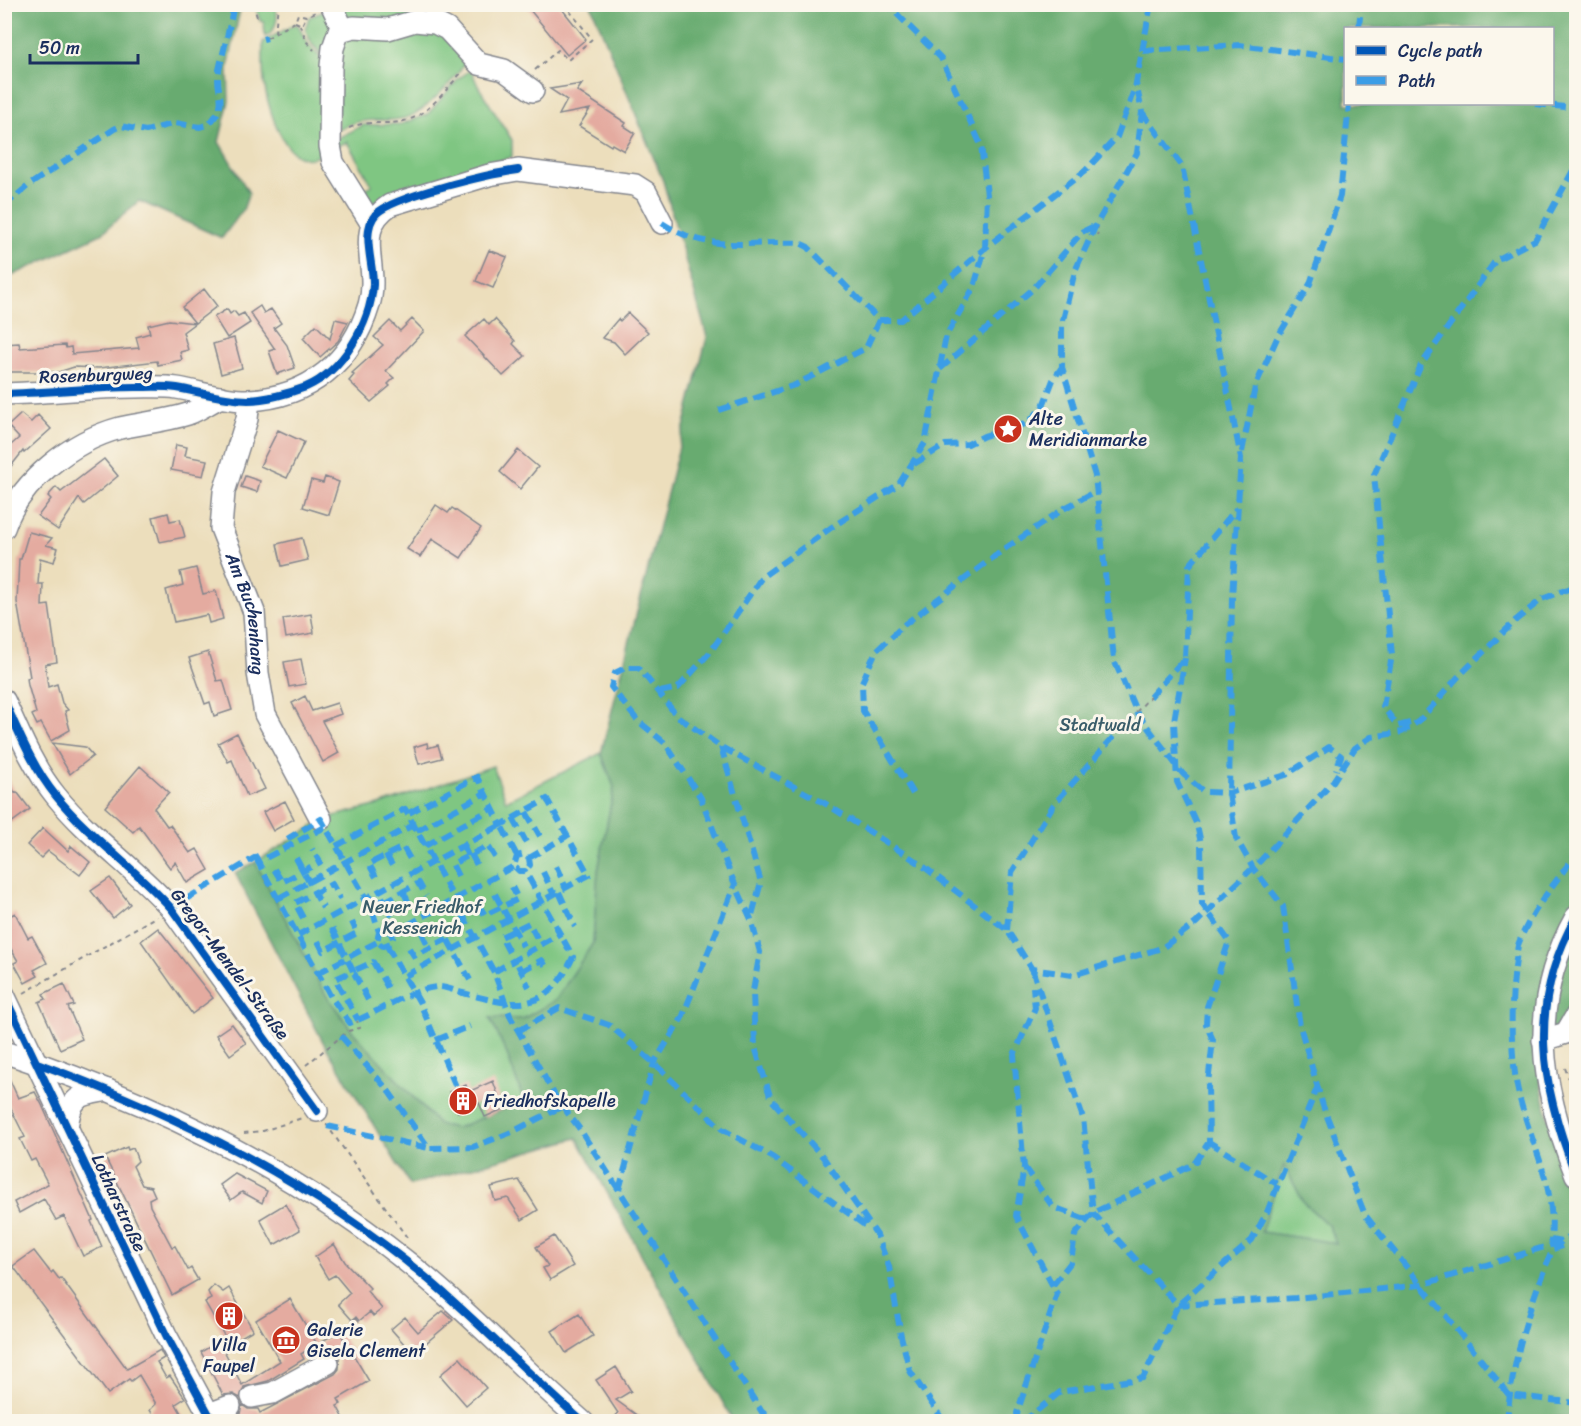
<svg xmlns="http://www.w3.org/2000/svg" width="1581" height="1426" font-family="Sriracha,sans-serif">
  <rect width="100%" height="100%" fill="#fbf7ec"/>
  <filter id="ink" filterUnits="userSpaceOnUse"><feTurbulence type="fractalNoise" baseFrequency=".0167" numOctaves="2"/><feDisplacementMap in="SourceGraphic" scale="12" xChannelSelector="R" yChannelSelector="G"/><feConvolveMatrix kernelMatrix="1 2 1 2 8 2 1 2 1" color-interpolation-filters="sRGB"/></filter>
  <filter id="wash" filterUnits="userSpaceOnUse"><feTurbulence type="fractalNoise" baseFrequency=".008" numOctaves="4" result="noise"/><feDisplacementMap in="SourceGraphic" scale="24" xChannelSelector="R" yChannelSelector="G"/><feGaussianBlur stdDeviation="1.35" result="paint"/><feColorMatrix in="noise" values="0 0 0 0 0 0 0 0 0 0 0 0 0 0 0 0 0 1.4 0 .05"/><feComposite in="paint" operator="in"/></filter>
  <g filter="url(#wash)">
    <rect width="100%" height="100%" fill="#ecdebc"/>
    <path fill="#7fc682" stroke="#4d7a70" stroke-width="1.5" d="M255 5H275C279 16 277 31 265 37L264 22 260 21Z
      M336 5H436L445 19 352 24Z
      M330 9 335 20 323 56 312 44 305 29 309 17Z
      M295 24 299 26 306 42 330 68 321 154C288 176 269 111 265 88 262 73 263 57 263 42Z
      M437 26 465 62C457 78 423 114 405 118 377 124 368 114 338 130L340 39Z
      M471 70 478 86 512 140V157L364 205 361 192 372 185 347 142 335 147 334 140 363 125 401 124 427 115 459 78Z
      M601 753 614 787 598 871 593 943 556 1000 523 1019 490 1018 507 1054 524 1101 457 1128 439 1125 352 1031 326 995 255 862 327 818 379 805 493 766 506 801Z
      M1284 1165 1304 1203 1328 1225 1337 1243 1260 1232Z"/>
    <path fill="#67ab70" stroke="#416d67" stroke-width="1.5" fill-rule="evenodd" d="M5 4 241 5 228 68 229 101 219 142 249 193 243 210 222 238 139 201 101 234 5 279Z
      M591 5H1576V999L1563 1023 1533 1044C1543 1098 1554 1149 1576 1199V1416L1504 1422 733 1421 577 1138 410 1185 324 1044 235 873 255 862 326 995 352 1031 439 1125 457 1128 524 1101 507 1054 490 1018 523 1019 556 1000 593 943 598 871 614 787 601 753 707 337 663 181ZM1346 28H1552V104H1346ZM1284 1165 1304 1203 1328 1225 1336 1243 1261 1232Z"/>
    <g id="blocks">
      <path fill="#e4aba0" d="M525 4H558L586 39 567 55Z
        M582 84 577 91 626 123 624 126 635 133 624 151 612 144 611 146 579 126 590 109 559 115 567 100 550 89Z
        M489 250 507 257 493 288 476 281Z
        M204 289 217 306 195 323 182 307Z
        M260 306 264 313 271 309 281 323 274 328 287 345 295 368 277 374 269 351 275 349 250 313Z
        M227 309 230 314 234 311 238 316 244 313 250 323 227 338 214 317Z
        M628 313 648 332 625 354 614 342 602 338 618 319 620 321Z
        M335 319 348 322 347 324 338 341 320 357 303 338 316 325 330 339Z
        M412 319 424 331 386 371 394 378 388 384 390 386 371 402 349 381 354 375 352 373 383 345 374 337 390 321 400 331Z
        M484 319 489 325 495 319 515 341 513 344 525 356 503 376 465 336Z
        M169 320 195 323 183 332 188 350 180 352 182 360 158 365 157 361 99 368 74 367 59 372H4V344L19 343 20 348 65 345 66 348 71 347 72 354 139 348 136 337 150 333 148 325Z
        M234 338 242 368 221 374 213 344Z
        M21 414 31 422 38 415 51 429 24 453 23 451 4 475V451L19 438 8 426Z
        M278 430 304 442 287 478 260 466Z
        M176 445 187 447 185 456 207 460 203 476 171 470Z
        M518 450 538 467 520 489 500 472Z
        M104 459 118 476 84 504 79 498 58 530 38 516 51 499 48 496 56 487 61 492Z
        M245 476 260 481 257 492 241 487Z
        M325 477 339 482 329 515 303 507 311 480 323 483Z
        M436 505 448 513 452 508 481 528 461 558 432 539 420 557 407 549Z
        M168 513 170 521 180 519 185 537 160 542 153 517Z
        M29 532 52 538 46 545 58 548 54 562 40 558 38 584H43L42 606 49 605 57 662 45 664 48 687 57 684 62 703 68 710 65 711 70 730 51 741 41 723 37 725 32 715 36 713 28 685 27 678 30 677 17 602 19 559H21Z
        M302 538 308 560 282 566 277 544Z
        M196 568 203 594 216 591 223 619 209 623 207 615 174 622 166 590 183 585 180 572Z
        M311 614 314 633 286 638 283 619Z
        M208 652 217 681 223 680 232 710 214 716 210 702 205 704 189 658Z
        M301 659 306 684 289 687 284 662Z
        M305 696 312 711 337 703 341 714 322 721 339 753 323 762 292 703Z
        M237 733 265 789 247 796 232 760 228 762 218 743Z
        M52 743 85 747 93 756 70 774Z
        M427 743 428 748 438 745 442 758 419 764 414 747Z
        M140 766 169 792 154 808 167 826 170 825 190 853 197 849 209 870 187 883 175 862 170 868 139 826 133 832 105 807Z
        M4 773 15 793 17 792 30 809 11 823 4 815Z
        M285 801 294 819 273 831 263 812Z
        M43 828 68 851 71 846 90 862 80 875 48 851 41 858 27 845Z
        M110 878 130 904 113 918 91 891Z
        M15 913 28 938 32 936 47 963 34 970 38 976 25 983 14 963 18 961 4 937V919Z
        M158 928 213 998 192 1014 141 941Z
        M64 984 74 1005 68 1007 82 1039 60 1049 39 1002 46 999 43 994Z
        M232 1024 246 1043 230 1055 216 1035Z
        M4 1067 18 1098 35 1092 42 1105 93 1220 91 1221 102 1247 83 1256 64 1216 56 1220 44 1199 19 1213 14 1202 48 1184 35 1159 31 1161 20 1139 25 1137 4 1095Z
        M493 1081 503 1109 485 1117 479 1103 458 1112 449 1092 466 1085 468 1092Z
        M127 1147 128 1150 133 1148 138 1161 133 1166 142 1185 151 1187 155 1196 149 1199 150 1206 172 1247 175 1246 188 1270 191 1268 198 1280 172 1295 105 1157Z
        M235 1174 267 1191 262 1203 242 1192 231 1200 220 1185Z
        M519 1180 538 1210 522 1220 508 1198 495 1201 491 1187Z
        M285 1204 300 1230 274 1245 260 1219Z
        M554 1236 573 1266 550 1280 543 1268 548 1266 536 1247Z
        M334 1244 345 1262 370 1288 367 1291 382 1309 373 1316 370 1312 359 1321 356 1317 352 1320 338 1304 350 1293 335 1275 328 1279 315 1257Z
        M34 1251 51 1273 53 1271 59 1279 61 1278 127 1369 160 1350 164 1358 157 1362 166 1378 170 1376 185 1398 176 1404 186 1422H157L150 1410 156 1404 139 1375 131 1381 129 1379 108 1394 13 1266Z
        M214 1285 223 1292 229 1288 253 1330 229 1344 205 1302 211 1299 208 1292Z
        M290 1299 317 1344 301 1354 304 1359 268 1381 244 1387 240 1398 233 1394 223 1395 201 1352 219 1341 242 1385 280 1361 256 1320Z
        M443 1311 453 1320 413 1354 391 1329 405 1317 418 1332Z
        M579 1314 593 1336 566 1353 552 1331Z
        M339 1331 369 1381 338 1399 341 1404 337 1406 346 1422H238L235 1417 240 1414 242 1405 248 1409H258L260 1413 335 1374 339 1369V1357L334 1352 326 1351 321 1342Z
        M460 1358 486 1388 466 1405 440 1375Z
        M616 1367 631 1391 616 1400 646 1422H622L615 1417 618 1413 596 1380Z"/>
    </g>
  </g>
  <g filter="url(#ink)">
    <use href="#blocks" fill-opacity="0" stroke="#84868d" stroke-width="1.5"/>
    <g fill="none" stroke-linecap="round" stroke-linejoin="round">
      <g stroke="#84868d" stroke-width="24">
        <g id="minor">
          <path d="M331 4 341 25 333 48 331 66 330 146 333 162 371 223"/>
          <path d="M339 31 354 27 388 29 415 21 435 23 447 29 479 64 504 70 533 91"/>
          <path d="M4 394C49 393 92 387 136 387 150 387 164 386 177 388 201 392 226 401 249 400 309 397 352 362 369 305 381 265 351 231 390 205L489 175 518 170 635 185 646 192 662 223"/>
          <path id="s1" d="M249 400 247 419 224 492 221 528 254 612 258 673 265 714 321 819"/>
          <path d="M4 528C20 481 72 441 120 428 142 423 166 421 188 414 199 410 210 402 221 397"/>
          <path d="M4 700C19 733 33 768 56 796 90 838 135 868 171 908L317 1111"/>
          <path d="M1576 917C1527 1004 1540 1085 1576 1175"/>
          <path d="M4 995 166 1335 213 1422"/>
          <path d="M1543 1040 1566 1033 1576 1016"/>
          <path d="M4 1052C157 1103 306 1175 429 1280 482 1325 530 1376 583 1422"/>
          <path d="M67 1128C71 1096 78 1095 108 1090"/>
          <path d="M252 1397 273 1393 328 1363"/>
          <path d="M209 1414 230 1406"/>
        </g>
      </g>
      <path stroke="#84868d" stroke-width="2" stroke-dasharray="4.5 4.5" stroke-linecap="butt" d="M253 4 258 20
        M477 5 478 4
        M295 22 302 25 306 17
        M300 25 307 42 314 50
        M275 33 278 4
        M267 38 295 22 298 14 306 16 316 12
        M535 70 558 50 568 60 592 39 564 4
        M349 128C370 119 384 126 404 121 428 116 447 88 463 71
        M1096 225 1099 230 1097 235
        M1118 732 1150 697
        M24 993 157 916
        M306 1065 348 1031 360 1028 357 1021
        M1565 1068 1576 1099
        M326 1124 408 1239
        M244 1133 263 1131 302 1118"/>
      <use href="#minor" stroke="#fff" stroke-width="21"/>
      <path stroke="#3b9de6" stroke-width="6" stroke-dasharray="12 6" stroke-linecap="butt" d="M1151 4 1136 83 1142 112 1137 153 1096 225 1075 271 1062 324V367L1095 476 1114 660 1137 713 1183 774 1204 792 1229 793 1286 775 1329 747 1341 756 1336 770
        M1359 28 1361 4
        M263 39 267 38
        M1143 51 1240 45 1346 59
        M1535 104 1576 108
        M1142 112 1182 166 1241 458 1232 597 1229 793 1236 838 1253 868 1283 906 1300 1026 1323 1106 1365 1215 1509 1395 1576 1403
        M4 206 29 185 114 129 121 126 146 131 175 123 200 127 209 124C231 101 214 94 219 70 224 48 230 27 234 4
        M662 223C710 254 747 241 800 243L808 247 879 320H901L985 248 1085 171 1117 137 1136 84
        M940 369 1034 288 1082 232 1096 225
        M719 410 795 385 866 348 879 320
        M1242 452 1255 387 1277 338 1310 284 1340 196 1349 104
        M914 464 945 445 968 444 984 436 1028 423 1043 406 1053 380 1062 367
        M660 692 678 688 711 651 762 577 832 527 899 484 925 443 946 336 974 287 985 248 987 195 981 145 941 58 887 4
        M1150 697 1185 658 1189 566 1236 509
        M1410 723 1398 726 1383 707 1392 655 1374 475 1421 365 1496 260 1535 240 1576 165
        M721 747 761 882 751 919
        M913 794 863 711 862 682 876 651 905 624 1003 550 1065 508 1096 491
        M526 812 540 836
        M513 818 526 842
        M325 827 258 862 331 997 350 1023C378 1013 406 991 436 987 444 986 455 991 463 993 516 1007 546 1015 573 957L525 871H519L514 866 517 856 524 854 529 858 530 865 525 871
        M417 831 485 793
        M287 839 321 819 372 909 379 932 377 942 383 946 391 943 393 938 390 931 379 932
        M463 845 468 856 488 846 496 859
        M336 846 405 809 494 972 511 1018 557 1099 579 1128 762 1412 775 1422
        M425 846 493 808
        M471 854 479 869
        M386 855 393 867
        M296 858 323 908
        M529 858 567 836
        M556 866 566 888
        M274 869 282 882 320 862 312 849
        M543 872 554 895
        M458 876 452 864 468 856
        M376 877 369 864 403 847 410 859
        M403 891 410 905
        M559 892 575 927
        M495 894 523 946
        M382 897 392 916
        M279 898 413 825
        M384 902 419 883 426 896
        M478 904 485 915 518 899 512 887
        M171 908 261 854
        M303 918 295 903 332 884 340 899
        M439 924 470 980
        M332 928 353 971 335 979 358 1020
        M1007 930 1012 872 1054 804 1118 732
        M422 933 429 947
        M392 934 514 866
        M298 935 501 825 517 856
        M318 941 323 951 357 933 352 922
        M387 946 420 1003 457 1089
        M409 948 414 956 447 939
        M509 952 501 937 529 923 537 938
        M518 965 529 987
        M1032 969 1083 1118 1093 1213 1178 1305 1296 1298 1421 1285 1561 1242
        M521 971 542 960 548 970
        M494 972 561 933
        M318 973 377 942
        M405 976 589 875 547 799 501 825 477 777 407 814
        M368 1000 353 971 373 962 388 988
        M518 1031 559 1008 609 1025 654 1063 722 1129 772 1157 867 1227
        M341 1036 387 1089 429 1148 473 1147 512 1132 563 1106
        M436 1040 470 1026
        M327 1126 429 1148
        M1209 1142 1277 1184
        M1024 1167 1053 1207 1088 1220
        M619 1190 654 1063 682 1018 735 884
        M1576 1231 1561 1242 1551 1240C1557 1180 1526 1138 1516 1081 1509 1034 1511 991 1518 945 1531 911 1555 883 1576 854
        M1053 1285 1071 1262 1075 1235 1093 1213 1194 1164 1209 1142 1208 1083 1213 1040 1206 1024 1207 1007 1229 941 1202 904 1201 843 1197 825 1177 782 1174 721 1185 658
        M944 1422 910 1371 901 1336 889 1267 877 1235 823 1157 771 1099 755 1047 753 991 760 952 751 919 730 873 701 798 665 743 637 720 611 687 615 673 625 668H639L677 716 721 747 826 804 919 863 1007 930 1032 969 1073 975 1162 948 1196 923 1261 860 1332 783 1355 748 1371 737 1402 732 1419 721 1458 677 1516 620 1542 599 1576 586
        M1018 1422 1017 1413 1057 1294 1016 1216 1024 1167 1014 1055 1035 1008 1033 987
        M1023 1422 1060 1392 1143 1378 1178 1305 1252 1240 1267 1212 1317 1088
        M1507 1422C1511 1365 1530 1301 1553 1249L1562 1246"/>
      <g stroke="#fbf7ec" stroke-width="11">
        <path id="cycleway" d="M4 394C48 393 92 387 136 387 149 387 163 386 177 388 200 392 224 400 248 400 265 400 290 393 306 387 343 371 370 324 373 285 374 265 360 231 376 214 394 196 490 174 518 170
          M4 700C19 733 33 768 56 796 90 838 135 868 171 908L317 1111
          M1576 917C1527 1004 1540 1085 1576 1175
          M4 995 166 1335 213 1422
          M37 1063C178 1115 313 1182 429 1280 482 1325 530 1376 583 1422"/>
      </g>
      <use href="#cycleway" stroke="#0057b8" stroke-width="8"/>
    </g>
  </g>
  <defs>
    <g id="sight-disc" transform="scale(1.5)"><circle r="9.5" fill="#c8321e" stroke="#fbf7ec"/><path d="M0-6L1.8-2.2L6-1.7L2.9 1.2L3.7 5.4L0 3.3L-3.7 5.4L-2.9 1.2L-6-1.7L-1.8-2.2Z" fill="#fff"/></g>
    <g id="building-disc" transform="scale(1.5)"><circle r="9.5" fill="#c8321e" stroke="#fbf7ec"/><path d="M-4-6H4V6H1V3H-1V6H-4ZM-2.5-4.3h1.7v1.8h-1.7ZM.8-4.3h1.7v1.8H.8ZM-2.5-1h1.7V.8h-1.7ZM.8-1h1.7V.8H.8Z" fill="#fff"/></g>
    <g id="museum-disc" transform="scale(1.5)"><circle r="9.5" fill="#c8321e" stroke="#fbf7ec"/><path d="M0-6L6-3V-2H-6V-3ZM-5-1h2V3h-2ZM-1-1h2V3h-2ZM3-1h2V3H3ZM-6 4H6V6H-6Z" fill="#fff"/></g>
  </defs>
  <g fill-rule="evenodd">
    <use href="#sight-disc" x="1008" y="429"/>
    <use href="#building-disc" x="463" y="1101"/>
    <use href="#building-disc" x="229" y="1316"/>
    <use href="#museum-disc" x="286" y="1340"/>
  </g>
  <g text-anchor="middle" stroke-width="6" stroke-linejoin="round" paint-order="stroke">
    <g font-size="18" fill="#1b2f5e" stroke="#fbf7ec">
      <text transform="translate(96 375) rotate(-2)" y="6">Rosenburgweg</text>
      <text dy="6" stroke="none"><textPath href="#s1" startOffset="222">Am Buchenhang</textPath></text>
      <text transform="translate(230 964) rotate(53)" y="6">Gregor-Mendel-Straße</text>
      <text transform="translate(119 1203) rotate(65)" y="6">Lotharstraße</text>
    </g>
    <g font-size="18" fill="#1b2f5e" stroke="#fbf7ec" text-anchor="start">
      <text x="1029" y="425">Alte<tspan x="1029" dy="21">Meridianmarke</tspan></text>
      <text x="484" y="1107">Friedhofskapelle</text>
      <text x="307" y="1336">Galerie<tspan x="307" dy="21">Gisela Clement</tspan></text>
      <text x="229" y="1351" text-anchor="middle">Villa<tspan x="229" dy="21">Faupel</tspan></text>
    </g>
    <g font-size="18" fill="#395c69" stroke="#fbf7ec">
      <text x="1100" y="731">Stadtwald</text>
      <text x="422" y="913">Neuer Friedhof<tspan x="422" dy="21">Kessenich</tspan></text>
    </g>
  </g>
  <rect width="1581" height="1426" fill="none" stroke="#fbf7ec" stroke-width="24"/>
  <rect x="1344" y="27" width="210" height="78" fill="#fbf7ec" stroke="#a1a7b3" stroke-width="1.5"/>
  <rect x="1356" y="46" width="30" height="9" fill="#0057b8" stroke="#a1a7b3" stroke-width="1.5"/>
  <text x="1398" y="57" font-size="18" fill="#1b2f5e">Cycle path</text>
  <rect x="1356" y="76" width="30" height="9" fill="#3b9de6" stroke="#a1a7b3" stroke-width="1.5"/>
  <text x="1398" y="87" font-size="18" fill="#1b2f5e">Path</text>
  <path d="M30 54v9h108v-9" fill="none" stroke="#1b2f5e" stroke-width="3"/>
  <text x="39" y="54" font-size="18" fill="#1b2f5e" stroke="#fbf7ec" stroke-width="4.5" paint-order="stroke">50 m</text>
</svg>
